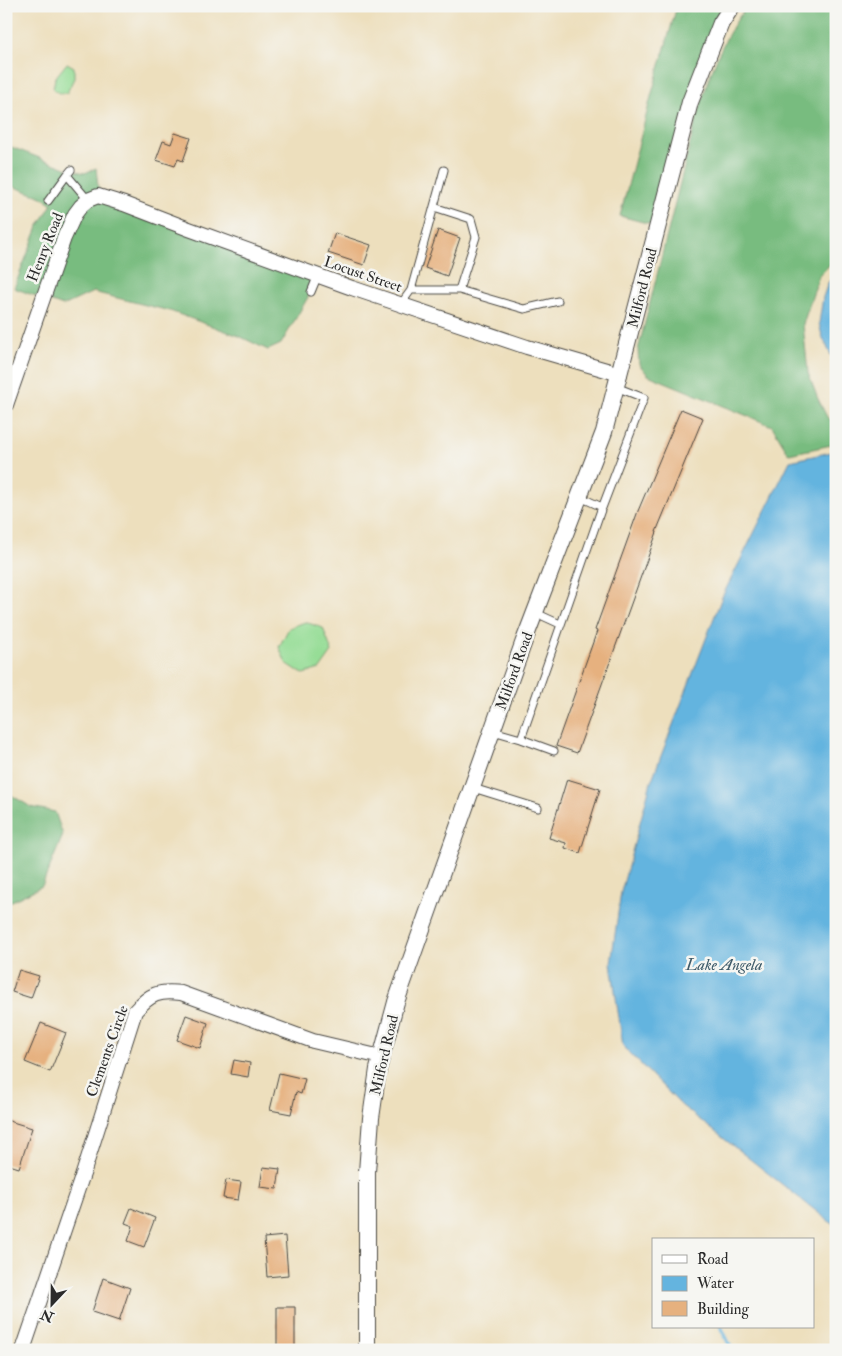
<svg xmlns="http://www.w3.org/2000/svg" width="842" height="1356" font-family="'IM FELL Double Pica',serif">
  <rect width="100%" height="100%" fill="#f6f6f2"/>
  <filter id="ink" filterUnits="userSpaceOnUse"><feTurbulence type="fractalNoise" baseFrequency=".02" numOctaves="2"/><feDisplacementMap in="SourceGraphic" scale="10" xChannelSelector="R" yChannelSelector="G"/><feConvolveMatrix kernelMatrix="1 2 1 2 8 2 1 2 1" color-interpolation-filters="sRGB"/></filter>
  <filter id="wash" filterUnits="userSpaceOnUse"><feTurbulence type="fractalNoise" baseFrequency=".0096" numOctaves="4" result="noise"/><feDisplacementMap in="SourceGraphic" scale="20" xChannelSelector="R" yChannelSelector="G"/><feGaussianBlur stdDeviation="1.12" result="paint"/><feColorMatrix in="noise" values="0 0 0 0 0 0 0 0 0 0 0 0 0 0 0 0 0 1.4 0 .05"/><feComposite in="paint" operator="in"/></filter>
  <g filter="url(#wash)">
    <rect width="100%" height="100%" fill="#eddfbd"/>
    <path fill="#96dd96" stroke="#608460" d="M67 63 74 67V78L67 93H59L53 89 55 78Z
      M305 622 323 628 332 652 320 669 303 674 286 663 279 647 289 628Z"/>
    <path fill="#78bc7f" stroke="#527455" d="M677 6H733L721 24 658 226 620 216 652 93Z
      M747 6H836V258L819 276 803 324 808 373 818 399 827 417 836 423V444L789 454 772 426 648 375 639 364 638 350C652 295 666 239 680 183 696 123 708 56 747 6Z
      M6 145 71 170 85 173 96 168 99 196 318 275 311 292 281 344 268 350 239 336 170 311 93 292 63 306 14 288 38 227 52 204 42 197 6 184Z
      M6 792 31 807 55 812 63 835 42 886 6 904Z"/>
    <path fill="#64b4df" stroke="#487085" d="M836 272V366L822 336 819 323 823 297 828 283Z
      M836 451V1225L830 1222 681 1105 623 1046 611 963 621 892 651 782 722 597 790 461Z"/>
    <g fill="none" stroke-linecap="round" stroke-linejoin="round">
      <path stroke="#64b4df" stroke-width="4" d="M721 1327 732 1350"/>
    </g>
    <g id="blocks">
      <path fill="#e6b17f" d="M175 133 191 138 183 161 178 159 175 166 156 160 163 141 171 144Z
        M438 230 460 238 447 276 425 268Z
        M335 233 371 245 364 265 328 253Z
        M681 409 703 418 656 532H657L577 753 556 746 597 631 595 630 638 511Z
        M567 779 600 789 580 853 565 848 566 843 549 838Z
        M19 970 39 976 31 998 12 992Z
        M186 1015 208 1023 200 1048 177 1040Z
        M41 1023 66 1033 50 1072 25 1062Z
        M234 1060 250 1063 248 1077 231 1074Z
        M279 1073 305 1079 301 1094 296 1092 291 1114 270 1110Z
        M6 1120 32 1128 19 1168 6 1164Z
        M263 1167 280 1169 277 1189 260 1187Z
        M226 1180 241 1182 238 1200 223 1198Z
        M131 1208 155 1218 144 1247 128 1241 133 1226 125 1223Z
        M285 1236 288 1275 267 1277 264 1238Z
        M103 1278 130 1288 119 1321 92 1312Z
        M277 1307H295V1350H277Z"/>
    </g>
  </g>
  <g filter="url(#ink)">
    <use href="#blocks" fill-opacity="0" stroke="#484641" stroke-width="1"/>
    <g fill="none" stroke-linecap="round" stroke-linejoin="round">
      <g stroke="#484641" stroke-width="9">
        <path id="service" d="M71 170 67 175 88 200
          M48 201 67 175
          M411 290H459L476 237 471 219 434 207
          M459 290 524 309 558 301
          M311 292 318 275
          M401 304 411 290 444 170
          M602 508 644 398 616 387
          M536 613 560 624
          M493 731 521 739 554 751
          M521 739 602 507 580 497
          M473 788 538 808"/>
      </g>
      <g stroke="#484641" stroke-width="16">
        <path id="minor" d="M6 405 64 238 75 214 81 206 88 200 98 196 124 204 189 229 352 288 527 347 620 374
          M23 1350 84 1171 135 1011C150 994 159 990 181 993L313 1041 381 1057"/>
      </g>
      <g stroke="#484641" stroke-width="18">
        <path id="tertiary" d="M367 1350V1172L371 1118 378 1069 396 1002 524 641 604 432 690 102 721 23 732 6"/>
      </g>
      <use href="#service" stroke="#fff" stroke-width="7"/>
      <use href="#minor" stroke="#fff" stroke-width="14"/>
      <use href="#tertiary" stroke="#fff" stroke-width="16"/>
    </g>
  </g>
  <g text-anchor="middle" stroke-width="5" stroke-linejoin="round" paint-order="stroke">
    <g font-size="15" fill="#2b2b2b" stroke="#f6f6f2">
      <text transform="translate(45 247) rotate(-68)" y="5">Henry Road</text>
      <text transform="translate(363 274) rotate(19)" y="5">Locust Street</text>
      <text transform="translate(642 288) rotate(-76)" y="5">Milford Road</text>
      <text transform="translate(514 671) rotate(-70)" y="5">Milford Road</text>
      <text transform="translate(107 1051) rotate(-70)" y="5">Clements Circle</text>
      <text transform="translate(384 1055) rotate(-77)" y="5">Milford Road</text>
    </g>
    <g font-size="16" font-style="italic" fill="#3f5b6a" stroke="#f6f6f2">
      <text x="724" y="970">Lake Angela</text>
    </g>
  </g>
  <rect width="842" height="1356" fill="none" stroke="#f6f6f2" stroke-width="25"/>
  <rect x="652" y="1238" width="162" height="90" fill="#f6f6f2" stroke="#a5a5a2"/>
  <rect x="662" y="1255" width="25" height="8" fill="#ffffff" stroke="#a5a5a2"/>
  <text x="697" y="1264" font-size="15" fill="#2b2b2b">Road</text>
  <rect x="662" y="1276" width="25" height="15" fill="#64b4df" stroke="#a5a5a2"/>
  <text x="697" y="1288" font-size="15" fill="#2b2b2b">Water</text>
  <rect x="662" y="1301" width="25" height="15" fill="#e6b17f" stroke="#a5a5a2"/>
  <text x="697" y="1314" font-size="15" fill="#2b2b2b">Building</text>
  <g transform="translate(52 1304) rotate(202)" stroke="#f6f6f2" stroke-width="4" paint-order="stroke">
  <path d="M0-4L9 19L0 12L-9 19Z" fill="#2b2b2b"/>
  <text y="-8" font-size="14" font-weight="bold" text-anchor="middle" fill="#2b2b2b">N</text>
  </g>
</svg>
